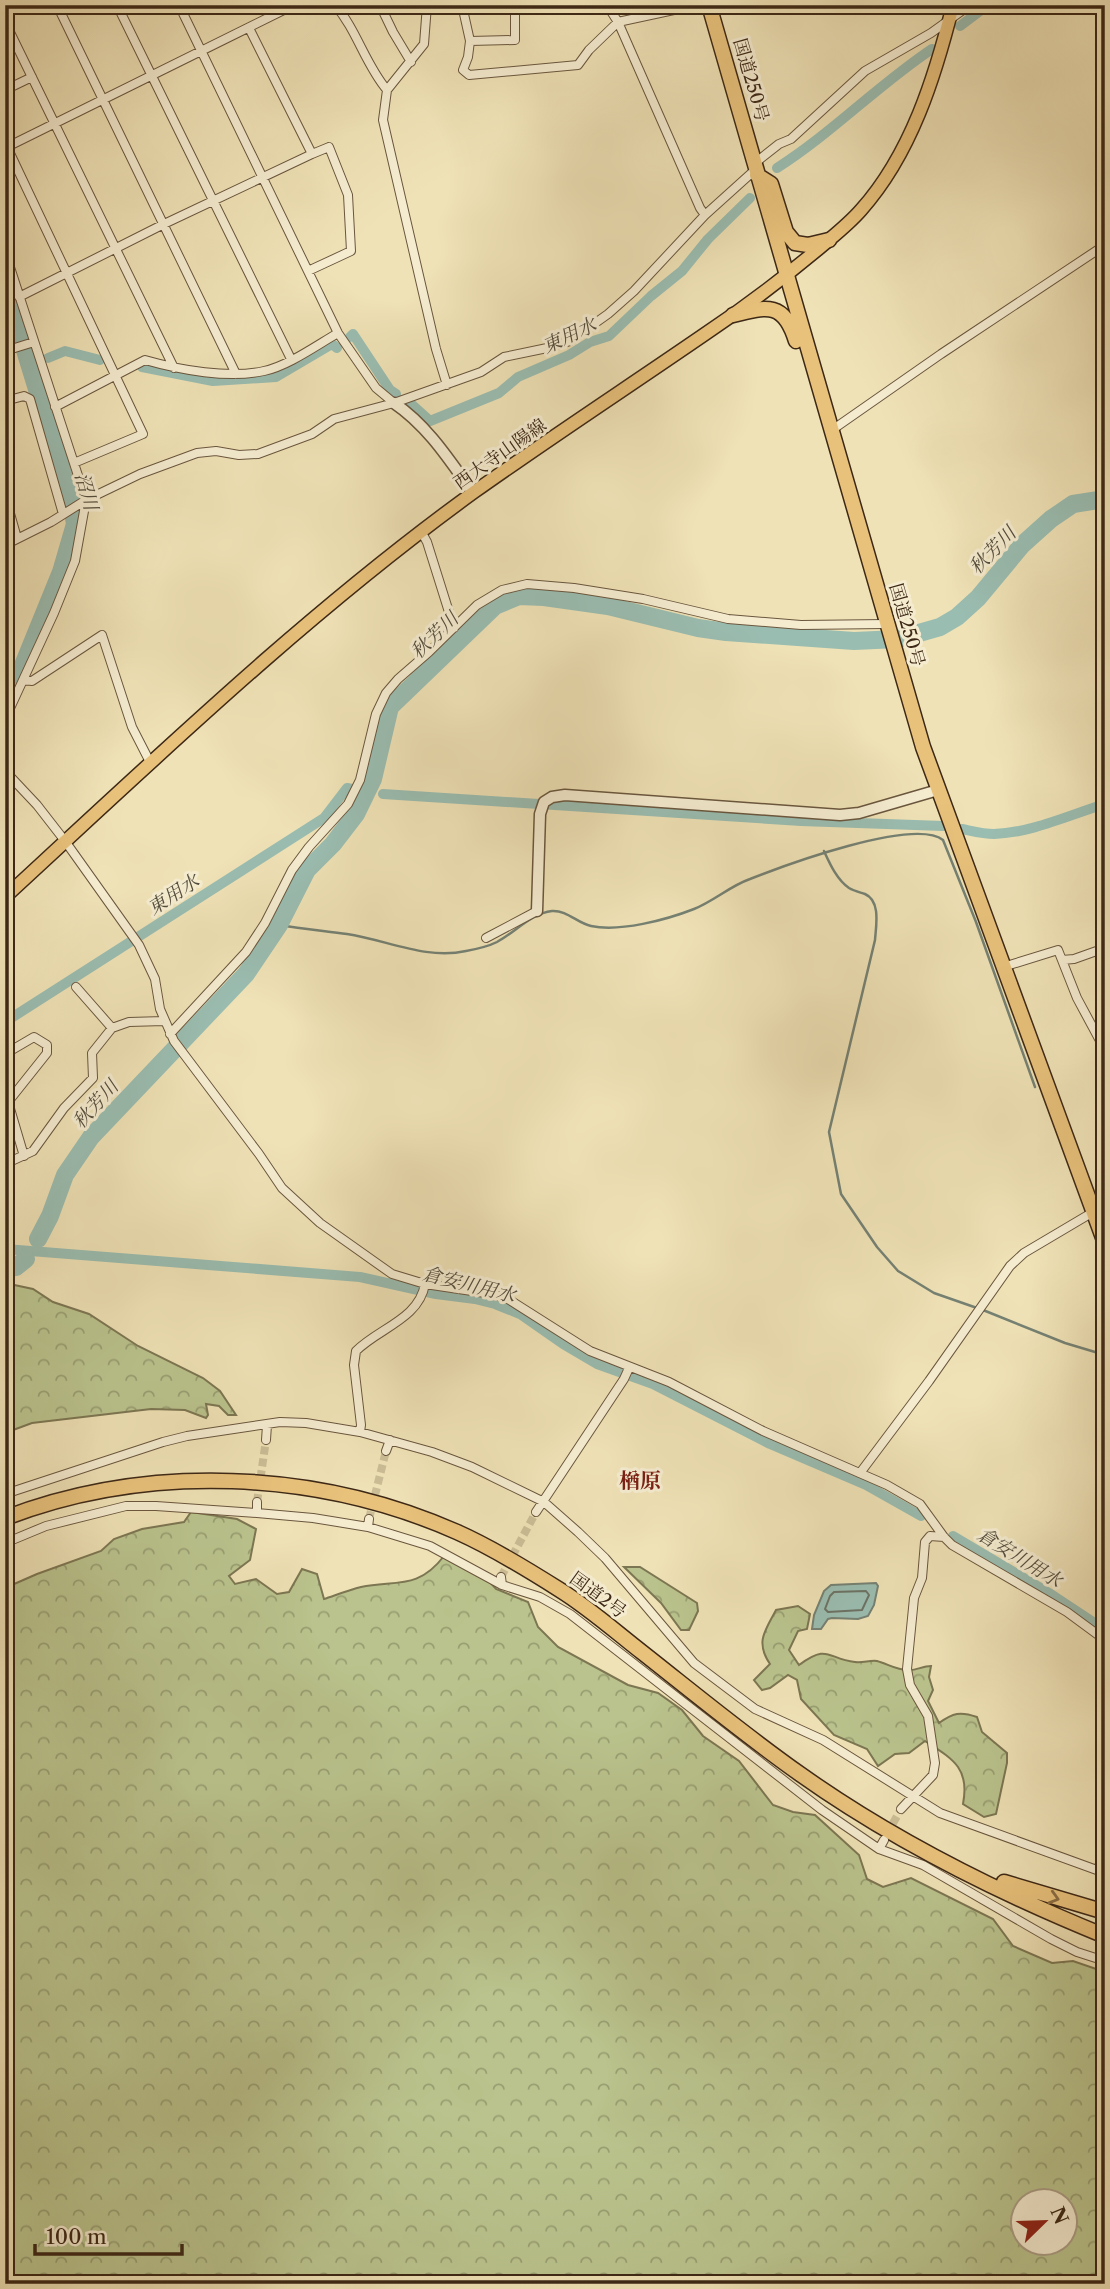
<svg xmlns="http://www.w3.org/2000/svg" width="1110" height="2289" font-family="'Libre Caslon Text','Noto Serif JP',serif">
  <defs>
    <pattern id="forest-crowns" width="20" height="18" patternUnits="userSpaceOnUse" patternTransform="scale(1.75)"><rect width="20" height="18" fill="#bac38d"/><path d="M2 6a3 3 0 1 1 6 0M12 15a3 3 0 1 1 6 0" fill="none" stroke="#989e72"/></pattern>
  </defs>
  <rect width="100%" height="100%" fill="#efe2b6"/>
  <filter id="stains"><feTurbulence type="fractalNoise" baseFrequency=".00286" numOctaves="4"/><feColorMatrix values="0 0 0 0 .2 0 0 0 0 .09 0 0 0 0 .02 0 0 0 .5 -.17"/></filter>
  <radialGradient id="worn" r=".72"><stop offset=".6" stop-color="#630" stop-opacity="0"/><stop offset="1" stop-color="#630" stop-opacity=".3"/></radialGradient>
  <path fill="url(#forest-crowns)" stroke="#7c7652" stroke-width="2" fill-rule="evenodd" d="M5 1283 33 1289 53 1302 89 1314 138 1346 203 1378 220 1391 236 1415H228L219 1406 206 1404 208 1415 206 1418 185 1410 151 1409 32 1423 5 1433Z
    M191 1512 237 1519 256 1529 250 1560 229 1576 235 1584 256 1579 277 1594 289 1592 302 1569 317 1574 324 1599C336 1595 349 1590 361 1587 396 1580 418 1590 444 1556L487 1579 496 1589 528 1602 538 1627 558 1647 628 1685 658 1693 682 1710 703 1736 739 1761 773 1805 793 1812 815 1815 859 1855 867 1879 883 1887 911 1878 993 1919 1013 1946 1052 1963 1073 1961 1105 1972V2284H5V1588L37 1574 101 1551 114 1539 142 1529 184 1522ZM1023 2202H1064V2244H1023Z
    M624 1567H640L697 1603 698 1611 689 1630H681L661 1603Z
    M798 1606 810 1614 807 1629 798 1631 789 1650 799 1665C829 1643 827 1659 855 1662 863 1663 870 1660 877 1661 888 1664 898 1671 910 1670 917 1670 923 1666 931 1666L929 1677 933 1690 928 1701 939 1723C953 1713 960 1711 977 1717L982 1732 1007 1753V1763L996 1814 984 1817 963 1804C970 1768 953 1759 925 1741L909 1753 895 1754 878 1766 867 1749 834 1735 801 1699 797 1680 788 1675 770 1688 762 1690 754 1680 770 1664C755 1642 765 1631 776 1610Z"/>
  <path fill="#9abdb1" stroke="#758173" stroke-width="2" d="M876 1583 878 1586 874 1605 868 1616 858 1619 832 1618 828 1619 821 1629H812L814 1615 824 1591 831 1585Z"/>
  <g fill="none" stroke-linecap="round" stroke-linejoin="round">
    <path stroke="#6c7264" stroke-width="2" d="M866 1591 869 1595 862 1610 828 1612 825 1609 830 1596 834 1592Z"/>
    <path stroke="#758173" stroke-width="2.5" d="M824 851C830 864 837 880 849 888 854 891 859 892 865 894 881 901 876 926 875 940L829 1132 841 1194 877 1247 898 1271 934 1293 977 1308
      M279 925C302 929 325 931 347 934 387 940 426 960 466 951 477 949 487 947 497 942 514 933 532 913 552 911 567 910 577 923 591 926 620 932 666 920 694 909 714 901 730 886 750 879 783 866 914 817 943 840L976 922 1035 1087
      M983 1310 1065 1343 1105 1355"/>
    <path stroke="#9abdb1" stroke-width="10" d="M960 26 988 5
      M777 168C832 133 878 85 932 49
      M350 337 353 334 390 390 396 394
      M48 358 65 351 100 360
      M31 366H32
      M142 367 213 381 276 377 332 344 337 348
      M410 403 430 421 435 419 499 393 518 377 569 355 590 342 609 336 651 296 682 271 708 239 750 198
      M383 794 801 821 943 826
      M962 829C972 831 983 834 994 834 1031 833 1069 815 1105 804
      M5 1022 324 818 347 788 352 789
      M5 1249 360 1277 436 1294 475 1299 495 1304 520 1314 563 1344 597 1364 653 1384 770 1444 866 1485 921 1516
      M953 1536 1049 1593 1105 1630"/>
    <path stroke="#9abdb1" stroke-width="18" d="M5 285 71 500 75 524 61 572 13 690 5 704
      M38 1239 50 1216 65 1175 91 1137 246 974 279 925 307 870 333 844 356 814 373 779 390 707 495 606 519 596 544 597 608 606 698 628 726 632 854 641 898 639 940 627 957 617 978 598 1022 545 1051 519 1073 504 1105 499
      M5 1269 16 1267 26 1259"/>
    <path stroke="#cbbd96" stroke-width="8" stroke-dasharray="8 4" stroke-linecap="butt" d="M257 1502 266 1440
      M369 1519 386 1451
      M501 1577 536 1512
      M887 1834 901 1809"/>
    <g stroke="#6a563e" stroke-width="10">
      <path id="minor" d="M57 5 236 374
        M117 5 291 359
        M179 5 338 333 376 388 394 403
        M335 5C357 30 365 64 387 90
        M380 5 393 32 411 62
        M427 5 424 44 387 90 383 120 436 349 447 385
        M462 5 470 41 515 40V5
        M607 5 618 22 700 208 705 215
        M5 22 174 368
        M470 41 468 57 463 70 469 75 578 65 589 50 618 22 697 5
        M5 90 32 77
        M7 147 143 434 74 463
        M5 148 294 5
        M755 163 779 144 791 139 865 71 931 33 970 5
        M5 252 86 500 75 561 54 613 5 719
        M308 271 351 251 348 195 329 147 312 154
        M19 297 164 224 312 154 249 28
        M5 351 34 342
        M5 401 24 396 30 399 63 514
        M55 407 145 360C180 370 229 379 264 371 288 366 317 345 338 333
        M832 430 941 354 1105 245
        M5 496 17 538
        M422 533 427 542 454 628
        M5 545 51 522 86 500 140 474 197 453 216 451 239 455 258 454 312 434 334 419 394 403 481 372 504 357 552 347 570 341 608 314 634 291 705 215 756 169
        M24 680 32 681 102 635 132 727 151 764
        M5 771 37 805 65 841 139 945 155 979 160 1009 174 1041 259 1154 282 1188 320 1223 392 1274 425 1284 492 1294 508 1299 590 1351 669 1382 763 1431 887 1485 920 1504 944 1537 952 1545 1067 1612 1105 1640
        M486 938 537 911
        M1062 960 1074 959 1105 948
        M1003 967 1058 950 1077 998 1105 1050
        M76 987 112 1028
        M170 1034 246 952 265 923 292 870 309 847 348 804 360 780 376 714 386 693 398 679 429 652 477 605 502 590 527 584 574 588 643 599 728 619 801 625 886 624
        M5 1054 34 1037 47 1045V1053L8 1102 24 1156
        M5 1164 33 1151 64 1108 93 1078 92 1053 112 1028 129 1022 164 1021
        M360 1432 361 1425 354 1365 356 1351C379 1328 419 1319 425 1284
        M266 1440 267 1425
        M386 1451 390 1440
        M860 1473 929 1381 1010 1266 1024 1253 1105 1205
        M5 1494 163 1442 187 1436 280 1422 306 1423 360 1432 432 1452 472 1467 544 1502 578 1532 605 1558 694 1663 755 1709 823 1740 940 1813 1105 1873
        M257 1502V1513L313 1518 368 1527 369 1519
        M536 1512 624 1379 629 1368
        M368 1527 430 1546 502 1585 501 1577
        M5 1543 46 1526 126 1506H156L257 1513
        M502 1585 540 1597 570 1614 822 1810 879 1849
        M901 1809 933 1775 935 1763 928 1716 910 1685 907 1669 914 1598 922 1578 925 1542 930 1536 944 1537
        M884 1840 879 1849 923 1865 1051 1939 1077 1952 1105 1961
        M1097 1870 1105 1855"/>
    </g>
    <g stroke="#6a563e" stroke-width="13">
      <path id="tertiary" d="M394 403C428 426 450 461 473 493
        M537 911 540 814 544 802 552 797 565 795 840 815 859 813 938 790"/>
    </g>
    <g stroke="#3d2816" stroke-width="15">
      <path id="primary" d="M5 897C157 757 307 613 474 492 550 438 628 387 705 334 744 308 781 280 817 250 832 237 848 225 861 210 911 154 935 77 953 5"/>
    </g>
    <g stroke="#3d2816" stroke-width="17">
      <path id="trunk" d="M709 5 923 747 1105 1243
        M757 175 771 184 786 232 795 243 808 245 829 240
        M733 315C768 306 784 302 796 341
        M5 1518C148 1463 317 1470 457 1532 493 1548 527 1569 560 1590 589 1608 616 1632 643 1653 695 1694 746 1736 800 1774 893 1840 999 1893 1105 1936
        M1004 1882 1105 1912"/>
    </g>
    <use href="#minor" stroke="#f5ecd0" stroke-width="8"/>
    <use href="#tertiary" stroke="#f5ecd0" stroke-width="10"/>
    <use href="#primary" stroke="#e8c17b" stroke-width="12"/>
    <use href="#trunk" stroke="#e8c17b" stroke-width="14"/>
  </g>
  <defs><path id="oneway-chevron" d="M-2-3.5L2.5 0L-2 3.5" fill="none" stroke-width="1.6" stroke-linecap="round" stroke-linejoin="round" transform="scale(1.75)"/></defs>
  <use stroke="#8a6d43" href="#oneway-chevron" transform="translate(1054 1898) rotate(16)"/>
  <g text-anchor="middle" stroke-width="6" stroke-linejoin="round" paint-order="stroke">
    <g font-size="18" fill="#3d2816" stroke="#f5ecd0">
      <text transform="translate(751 80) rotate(74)" y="6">国道250号</text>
      <text transform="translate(500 454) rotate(-35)" y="6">西大寺山陽線</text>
      <text transform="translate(907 625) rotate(74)" y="6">国道250号</text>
      <text transform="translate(598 1595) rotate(36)" y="6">国道2号</text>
    </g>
    <g font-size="19" font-style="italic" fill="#544d3d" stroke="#f5ecd0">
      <text transform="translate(569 335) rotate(-25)" y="7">東用水</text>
      <text transform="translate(87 491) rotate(74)" y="7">沼川</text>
      <text transform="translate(992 550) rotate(-46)" y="7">秋芳川</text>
      <text transform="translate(434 635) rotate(-44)" y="7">秋芳川</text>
      <text transform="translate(173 894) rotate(-33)" y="7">東用水</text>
      <text transform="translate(95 1104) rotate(-48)" y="7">秋芳川</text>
      <text transform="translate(469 1284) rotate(14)" y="7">倉安川用水</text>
      <text transform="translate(1020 1557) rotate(32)" y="7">倉安川用水</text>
    </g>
    <g font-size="21" font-weight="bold" fill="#7a1f14" stroke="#f5ecd0">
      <text x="640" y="1488">楢原</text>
    </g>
  </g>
  <rect width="1110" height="2289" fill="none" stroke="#efe2b6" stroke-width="28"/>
  <rect x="7" y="7" width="1096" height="2275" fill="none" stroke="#3d2816" stroke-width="3.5"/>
  <rect x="14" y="14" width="1082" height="2261" fill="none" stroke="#3d2816" stroke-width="2"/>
  <g transform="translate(1044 2222) rotate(67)"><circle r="33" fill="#f5ecd0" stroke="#ab9e86" stroke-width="2"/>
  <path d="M0-5L12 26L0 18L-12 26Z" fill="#8f2418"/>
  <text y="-10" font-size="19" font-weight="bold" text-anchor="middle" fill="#3d2816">N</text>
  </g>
  <path d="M35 2244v10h147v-10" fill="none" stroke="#3d2816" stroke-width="3.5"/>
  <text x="46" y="2244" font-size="21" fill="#3d2816" stroke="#f5ecd0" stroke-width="5" paint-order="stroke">100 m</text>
  <rect width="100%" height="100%" filter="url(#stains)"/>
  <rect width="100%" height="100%" fill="url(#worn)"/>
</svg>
